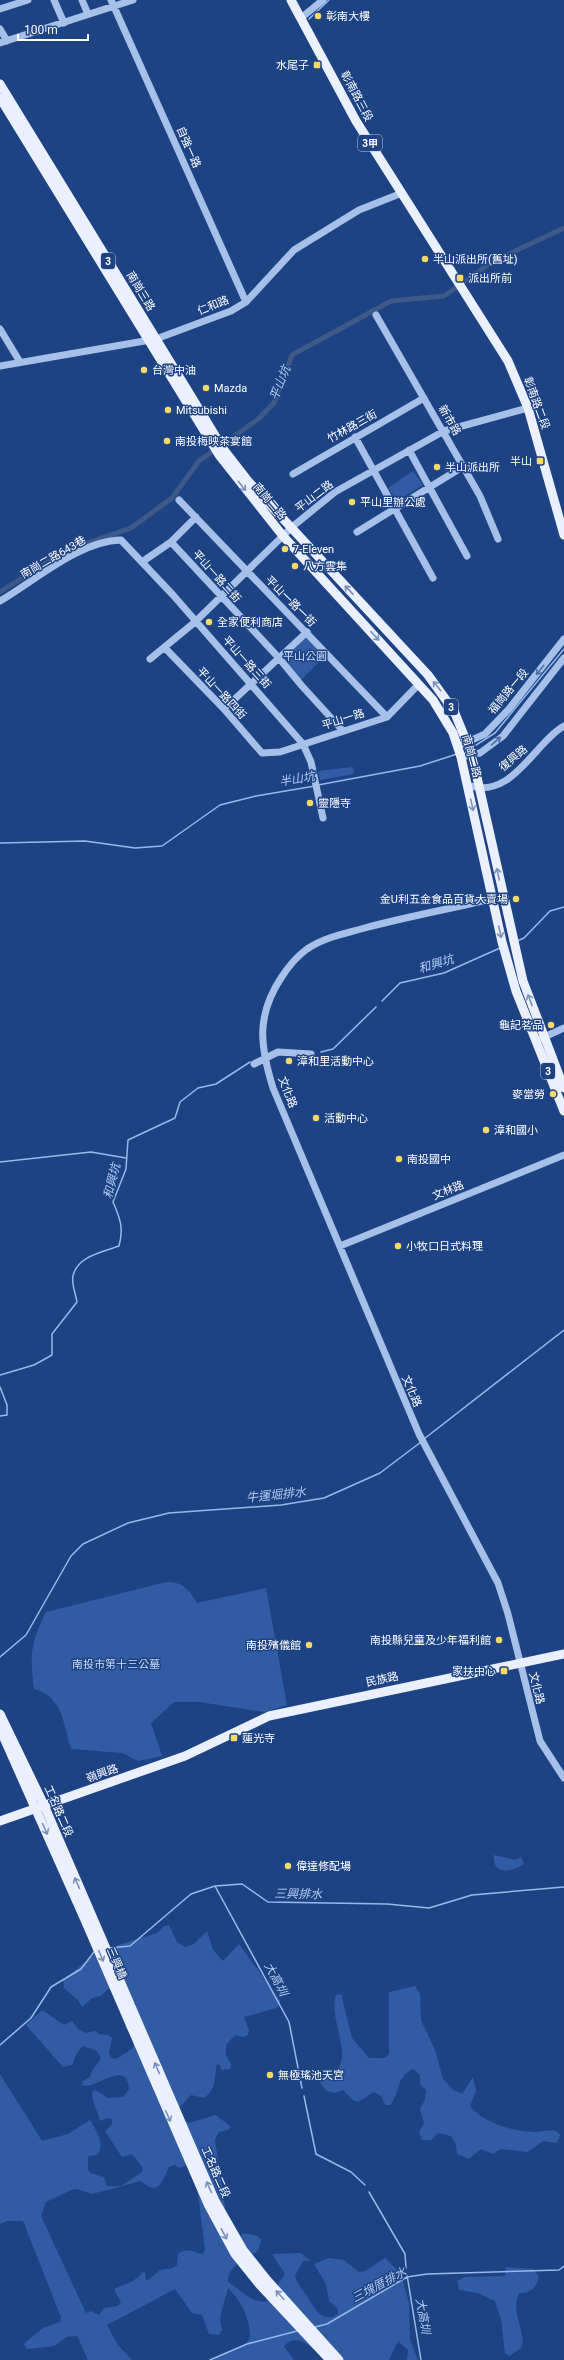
<svg xmlns="http://www.w3.org/2000/svg" width="564" height="2360" font-family="Roboto,'Noto Sans TC',sans-serif">
  <rect width="100%" height="100%" fill="#1e4385"/>
  <path fill="#315ca3" fill-rule="evenodd" d="M413 471 423 485 397 501 388 488Z
    M306 636 325 656 301 680 282 658Z
    M353 767 354 774 320 780 318 771Z
    M166 1582C183 1582 189 1589 197 1603L266 1588 287 1705 265 1712 199 1702H174L151 1723 162 1756 138 1761 122 1753 71 1749C63 1723 63 1697 34 1689 30 1654 30 1644 46 1612Z
    M494 1855 515 1860 521 1857 524 1864C513 1871 492 1877 494 1855Z
    M169 1925 177 1942 185 1947 194 1944 207 1931 213 1950 223 1961 239 1944 280 2001V2005L276 2008 244 2017 249 2030 248 2035 243 2037 235 2035 226 2045V2056L231 2064 230 2069 221 2070V2066L217 2064C214 2077 217 2089 204 2098L191 2095 175 2112 184 2121 189 2123 216 2115 231 2127 228 2130 219 2132 215 2140 231 2248 243 2233 258 2236 261 2240 258 2251C247 2258 227 2266 228 2282 239 2288 253 2305 267 2301L285 2274 272 2254 301 2253 311 2261H303L295 2276C297 2285 303 2290 308 2297 314 2308 322 2324 338 2314V2309L329 2301 326 2284 314 2264 329 2258 344 2260 359 2272 365 2271 385 2258 401 2274 409 2303 410 2340 418 2360H407L408 2350 398 2341 389 2360C378 2360 337 2360 329 2360 315 2355 301 2329 284 2346L294 2360H214C225 2350 242 2352 250 2338 250 2318 242 2302 228 2288L220 2317 222 2330 219 2335 209 2334 202 2315 192 2313 175 2289 107 2325 117 2344 132 2360H88L77 2336 67 2337 54 2346 27 2349 24 2344 43 2328 60 2322 61 2317 23 2221H7L0 2224V2074L42 2141 68 2134 90 2120C96 2130 106 2144 97 2155L88 2156V2169L90 2173 104 2177 107 2186H121L142 2172 143 2168 132 2154 122 2157 105 2131 112 2124V2119L108 2118 100 2121C98 2110 92 2104 92 2092L95 2090 108 2098 123 2097 129 2089C126 2057 97 2091 82 2085L83 2081 90 2077C91 2069 98 2065 101 2058L97 2051 83 2046 77 2053 72 2065 63 2067 26 2025 42 2010 64 2025 72 2021 78 2029 86 2033 95 2031 99 2034 108 2035 112 2038 109 2053 111 2058 116 2059 132 2049 136 2041 125 2027 136 2004 113 1989H108L101 1996 92 1998 82 2007 78 2000 64 1988 63 1980 99 1951 157 1933 164 1926ZM189 2164 195 2170 205 2249 203 2254C193 2253 188 2246 178 2254L177 2265 173 2268 160 2270 150 2279 146 2280 145 2271 133 2281 114 2289 121 2302 118 2306 104 2308 99 2315 91 2311 86 2313 41 2216 46 2202 71 2190 77 2189 92 2194 141 2181C159 2198 163 2179 169 2167L175 2165 179 2168Z
    M415 1986 420 1994 421 2020 435 2050 443 2079 453 2090 462 2094 473 2077 476 2091 470 2106C485 2124 512 2131 535 2132 542 2132 549 2129 556 2131L560 2135 557 2143 543 2141 528 2152 501 2149 493 2154 481 2149 469 2159 457 2154 456 2144 451 2136 438 2133 431 2140H422L419 2132 424 2123 420 2109 425 2100 426 2090 420 2084V2075L413 2069C394 2078 401 2094 390 2105H385L381 2096 374 2092 358 2102 353 2100 343 2090 335 2093 326 2091 313 2073 316 2070 338 2069C351 2051 328 2016 336 1995L341 1994 352 2038 369 2058H385L389 2054V1992Z
    M506 2267 533 2269 539 2277C537 2287 530 2294 519 2293 511 2313 522 2323 523 2343L521 2348 509 2356 505 2353 501 2319 495 2301 478 2293 459 2290 457 2281 465 2277 505 2276Z"/>
  <g fill="none" stroke-linecap="round" stroke-linejoin="round">
    <path stroke="#99b9ec" stroke-width="1.5" d="M309 19 329 0
      M473 747 495 733 564 649
      M318 785 420 766 457 754
      M0 843 85 841 135 848 162 846 220 805 256 796 315 786
      M517 941 524 938 550 911 564 907
      M382 1001 400 983 444 973 500 948
      M321 1052 333 1049 376 1007
      M0 1162 91 1152 126 1158
      M0 1375 34 1365 52 1355V1334L77 1302C76 1295 71 1283 73 1276 77 1256 103 1252 119 1246 124 1228 120 1218 113 1202L126 1169 128 1140 175 1118 180 1102 198 1088 216 1084 250 1062
      M0 1387 7 1405V1415L0 1416
      M424 1439 564 1330
      M0 1657 26 1635 71 1556 83 1544 128 1523 169 1513 281 1505 324 1498 380 1473 421 1442
      M215 1886 289 2022 302 2088
      M109 1948 130 1946 191 1894 215 1886 242 1884 268 1902 387 1904 429 1908 472 1895 564 1887
      M0 2045 31 2018 51 1987 81 1969 94 1952
      M304 2096 316 2154 351 2172 365 2185
      M369 2192 405 2254 406 2268
      M407 2275 421 2360
      M315 2327 327 2324 407 2277 427 2274 559 2270 564 2266
      M210 2360 247 2344 297 2331"/>
    <path stroke="#3d5889" stroke-width="5" d="M0 592 67 550 131 528 172 498 199 461 257 420 274 403 292 355 391 301 444 296 492 262 564 228"/>
    <path stroke="#a6c0ea" stroke-width="7" d="M54 0 64 23
      M82 0 88 14
      M111 0 246 302
      M0 9 28 0
      M301 18 323 0
      M0 29 7 41
      M0 43 133 0
      M376 315 480 496 498 539
      M0 329 20 362
      M0 366 156 339 231 311 246 302 294 250 359 210 402 193
      M355 437 433 578
      M409 450 467 556
      M293 474 424 398
      M179 500 387 717
      M357 532 464 466
      M171 542 278 657 302 686 343 731
      M142 562 171 542 196 517
      M0 601C36 580 79 541 121 540L173 595 303 744 311 762 323 818
      M165 648 224 709 262 753 280 752 387 717 419 684
      M150 659 195 622 292 527 335 492 444 431 528 408
      M224 709 307 632
      M463 744 485 734 509 709 564 639
      M461 757 480 753 503 736 564 658
      M467 785C512 801 534 743 564 726
      M503 896C456 908 408 916 361 929 343 934 323 938 307 949 296 957 288 967 281 978 256 1016 260 1046 273 1088L419 1434 498 1583 508 1614 540 1741 564 1778
      M540 1039 564 1028
      M254 1064 278 1052 311 1054
      M340 1246 564 1155"/>
    <path stroke="#eaf0fe" stroke-width="9" d="M291 0 356 121 508 361 528 408 564 535
      M0 84 224 450 248 481 428 675 454 711 472 755 523 981 564 1088
      M0 98 219 455 283 536 433 700 453 733 461 757 502 942 516 991 564 1111
      M0 1714 44 1805 215 2201 243 2250 267 2280 339 2360
      M0 1729 85 1920 208 2204 235 2254 259 2284 330 2360
      M0 1821 185 1756 269 1716 564 1654"/>
  </g>
  <defs><path id="oneway-shaft" d="M-6 0H5M1.5-3L5.5 0L1.5 3" fill="none" stroke-width="1.6" stroke-linecap="round" stroke-linejoin="round"/></defs>
  <g stroke="#7a91bb">
    <use href="#oneway-shaft" transform="translate(242 486) rotate(52)"/>
    <use href="#oneway-shaft" transform="translate(349 590) rotate(-133)"/>
    <use href="#oneway-shaft" transform="translate(375 636) rotate(47)"/>
    <use href="#oneway-shaft" transform="translate(437 686) rotate(-129)"/>
    <use href="#oneway-shaft" transform="translate(472 805) rotate(77)"/>
    <use href="#oneway-shaft" transform="translate(498 874) rotate(-102)"/>
    <use href="#oneway-shaft" transform="translate(500 932) rotate(78)"/>
    <use href="#oneway-shaft" transform="translate(530 1000) rotate(-110)"/>
    <use href="#oneway-shaft" transform="translate(45 1829) rotate(66)"/>
    <use href="#oneway-shaft" transform="translate(77 1883) rotate(-114)"/>
    <use href="#oneway-shaft" transform="translate(101 1956) rotate(67)"/>
    <use href="#oneway-shaft" transform="translate(157 2068) rotate(-113)"/>
    <use href="#oneway-shaft" transform="translate(168 2116) rotate(66)"/>
    <use href="#oneway-shaft" transform="translate(209 2187) rotate(-114)"/>
    <use href="#oneway-shaft" transform="translate(224 2234) rotate(62)"/>
    <use href="#oneway-shaft" transform="translate(280 2295) rotate(-132)"/>
  </g>
  <g stroke="#4e6fa8">
    <use href="#oneway-shaft" transform="translate(540 670) rotate(128)"/>
    <use href="#oneway-shaft" transform="translate(496 741) rotate(-41)"/>
  </g>
  <g fill="#f9d965" stroke="#1e4385" stroke-width="1.5">
    <circle cx="318" cy="16" r="4"/>
    <rect x="313" y="61" width="8" height="8" rx="2"/>
    <circle cx="425" cy="259" r="4"/>
    <rect x="456" y="274" width="8" height="8" rx="2"/>
    <circle cx="144" cy="370" r="4"/>
    <circle cx="206" cy="388" r="4"/>
    <circle cx="168" cy="410" r="4"/>
    <circle cx="167" cy="441" r="4"/>
    <rect x="536" y="457" width="8" height="8" rx="2"/>
    <circle cx="437" cy="467" r="4"/>
    <circle cx="352" cy="502" r="4"/>
    <circle cx="285" cy="549" r="4"/>
    <circle cx="295" cy="566" r="4"/>
    <circle cx="209" cy="622" r="4"/>
    <circle cx="310" cy="803" r="4"/>
    <circle cx="516" cy="899" r="4"/>
    <circle cx="551" cy="1025" r="4"/>
    <circle cx="289" cy="1061" r="4"/>
    <circle cx="553" cy="1094" r="4"/>
    <circle cx="316" cy="1118" r="4"/>
    <circle cx="486" cy="1130" r="4"/>
    <circle cx="399" cy="1159" r="4"/>
    <circle cx="398" cy="1246" r="4"/>
    <circle cx="499" cy="1640" r="4"/>
    <circle cx="309" cy="1645" r="4"/>
    <rect x="500" y="1667" width="8" height="8" rx="2"/>
    <rect x="230" y="1734" width="8" height="8" rx="2"/>
    <circle cx="288" cy="1866" r="4"/>
    <circle cx="270" cy="2075" r="4"/>
  </g>
  <g text-anchor="middle" stroke-width="3" stroke-linejoin="round" paint-order="stroke">
    <g fill="#1e4385" stroke="#bcc7da" stroke-width="1">
      <rect x="358" y="135" width="24" height="16" rx="3"/>
      <rect x="101" y="253" width="14" height="16" rx="3"/>
      <rect x="444" y="699" width="14" height="16" rx="3"/>
      <rect x="541" y="1063" width="14" height="16" rx="3"/>
    </g>
    <g font-size="10" font-weight="bold" fill="#fff">
      <text x="370" y="147">3甲</text>
      <text x="108" y="265">3</text>
      <text x="451" y="711">3</text>
      <text x="548" y="1075">3</text>
    </g>
    <g font-size="11" fill="#fff" stroke="#1e4385" text-anchor="start">
      <text x="326" y="20">彰南大樓</text>
      <text x="309" y="69" text-anchor="end">水尾子</text>
      <text x="433" y="263">半山派出所(舊址)</text>
      <text x="468" y="282">派出所前</text>
      <text x="152" y="374">台灣中油</text>
      <text x="214" y="392">Mazda</text>
      <text x="176" y="414">Mitsubishi</text>
      <text x="175" y="445">南投梅映茶宴館</text>
      <text x="532" y="465" text-anchor="end">半山</text>
      <text x="445" y="471">半山派出所</text>
      <text x="360" y="506">平山里辦公處</text>
      <text x="293" y="553">7-Eleven</text>
      <text x="303" y="570">八方雲集</text>
      <text x="217" y="626">全家便利商店</text>
      <text x="318" y="807">靈隱寺</text>
      <text x="508" y="903" text-anchor="end">金U利五金食品百貨大賣場</text>
      <text x="543" y="1029" text-anchor="end">龜記茗品</text>
      <text x="297" y="1065">漳和里活動中心</text>
      <text x="545" y="1098" text-anchor="end">麥當勞</text>
      <text x="324" y="1122">活動中心</text>
      <text x="494" y="1134">漳和國小</text>
      <text x="407" y="1163">南投國中</text>
      <text x="406" y="1250">小牧口日式料理</text>
      <text x="491" y="1644" text-anchor="end">南投縣兒童及少年福利館</text>
      <text x="301" y="1649" text-anchor="end">南投殯儀館</text>
      <text x="496" y="1675" text-anchor="end">家扶中心</text>
      <text x="242" y="1742">蓮光寺</text>
      <text x="296" y="1870">偉達修配場</text>
      <text x="278" y="2079">無極瑤池天宮</text>
    </g>
    <g font-size="11" fill="#fff" stroke="#1e4385">
      <text transform="translate(357 96) rotate(62)" y="4">彰南路三段</text>
      <text transform="translate(189 147) rotate(66)" y="4">自強一路</text>
      <text transform="translate(141 291) rotate(59)" y="4">南崗三路</text>
      <text transform="translate(213 305) rotate(-22)" y="4">仁和路</text>
      <text transform="translate(537 403) rotate(70)" y="4">彰南路二段</text>
      <text transform="translate(450 420) rotate(60)" y="4">新市路</text>
      <text transform="translate(352 426) rotate(-29)" y="4">竹林路三街</text>
      <text transform="translate(314 496) rotate(-37)" y="4">平山二路</text>
      <text transform="translate(270 501) rotate(50)" y="4">南崗二路</text>
      <text transform="translate(53 557) rotate(-30)" y="4">南崗二路643巷</text>
      <text transform="translate(217 576) rotate(48)" y="4">平山一路二街</text>
      <text transform="translate(291 601) rotate(45)" y="4">平山一路一街</text>
      <text transform="translate(247 662) rotate(48)" y="4">平山一路三街</text>
      <text transform="translate(508 691) rotate(-50)" y="4">福崗路一段</text>
      <text transform="translate(222 693) rotate(47)" y="4">平山一路四街</text>
      <text transform="translate(343 719) rotate(-18)" y="4">平山一路</text>
      <text transform="translate(472 756) rotate(75)" y="4">南崗二路</text>
      <text transform="translate(513 758) rotate(-40)" y="4">復興路</text>
      <text transform="translate(288 1092) rotate(69)" y="4">文化路</text>
      <text transform="translate(448 1190) rotate(-22)" y="4">文林路</text>
      <text transform="translate(412 1391) rotate(67)" y="4">文化路</text>
      <text transform="translate(382 1679) rotate(-12)" y="4">民族路</text>
      <text transform="translate(537 1688) rotate(76)" y="4">文化路</text>
      <text transform="translate(102 1773) rotate(-19)" y="4">嶺興路</text>
      <text transform="translate(59 1811) rotate(66)" y="4">工名路二段</text>
      <text transform="translate(117 1963) rotate(67)" y="4">三興橋</text>
      <text transform="translate(216 2172) rotate(66)" y="4">工名路二段</text>
    </g>
    <g font-size="11" fill="#cbdcf8" stroke="#1e4385">
      <text x="305" y="660">平山公園</text>
      <text x="116" y="1668">南投市第十三公墓</text>
    </g>
    <g font-size="12" font-style="italic" fill="#b2caf2" stroke="#1e4385">
      <text transform="translate(280 383) rotate(-68)" y="4">平山坑</text>
      <text transform="translate(297 779) rotate(-10)" y="4">半山坑</text>
      <text transform="translate(436 964) rotate(-17)" y="4">和興坑</text>
      <text transform="translate(112 1181) rotate(-76)" y="4">和興坑</text>
      <text transform="translate(276 1495) rotate(-6)" y="4">牛運堀排水</text>
      <text transform="translate(298 1894) rotate(1)" y="4">三興排水</text>
      <text transform="translate(276 1979) rotate(62)" y="4">大高圳</text>
      <text transform="translate(379 2285) rotate(-28)" y="4">三塊厝排水</text>
      <text transform="translate(423 2316) rotate(80)" y="4">大高圳</text>
    </g>
  </g>
  <path d="M18 34v6h70v-6" fill="none" stroke="#ffffff" stroke-width="2"/>
  <text x="24" y="34" font-size="12" fill="#ffffff" stroke="#1e4385" stroke-width="3" paint-order="stroke">100 m</text>
</svg>
